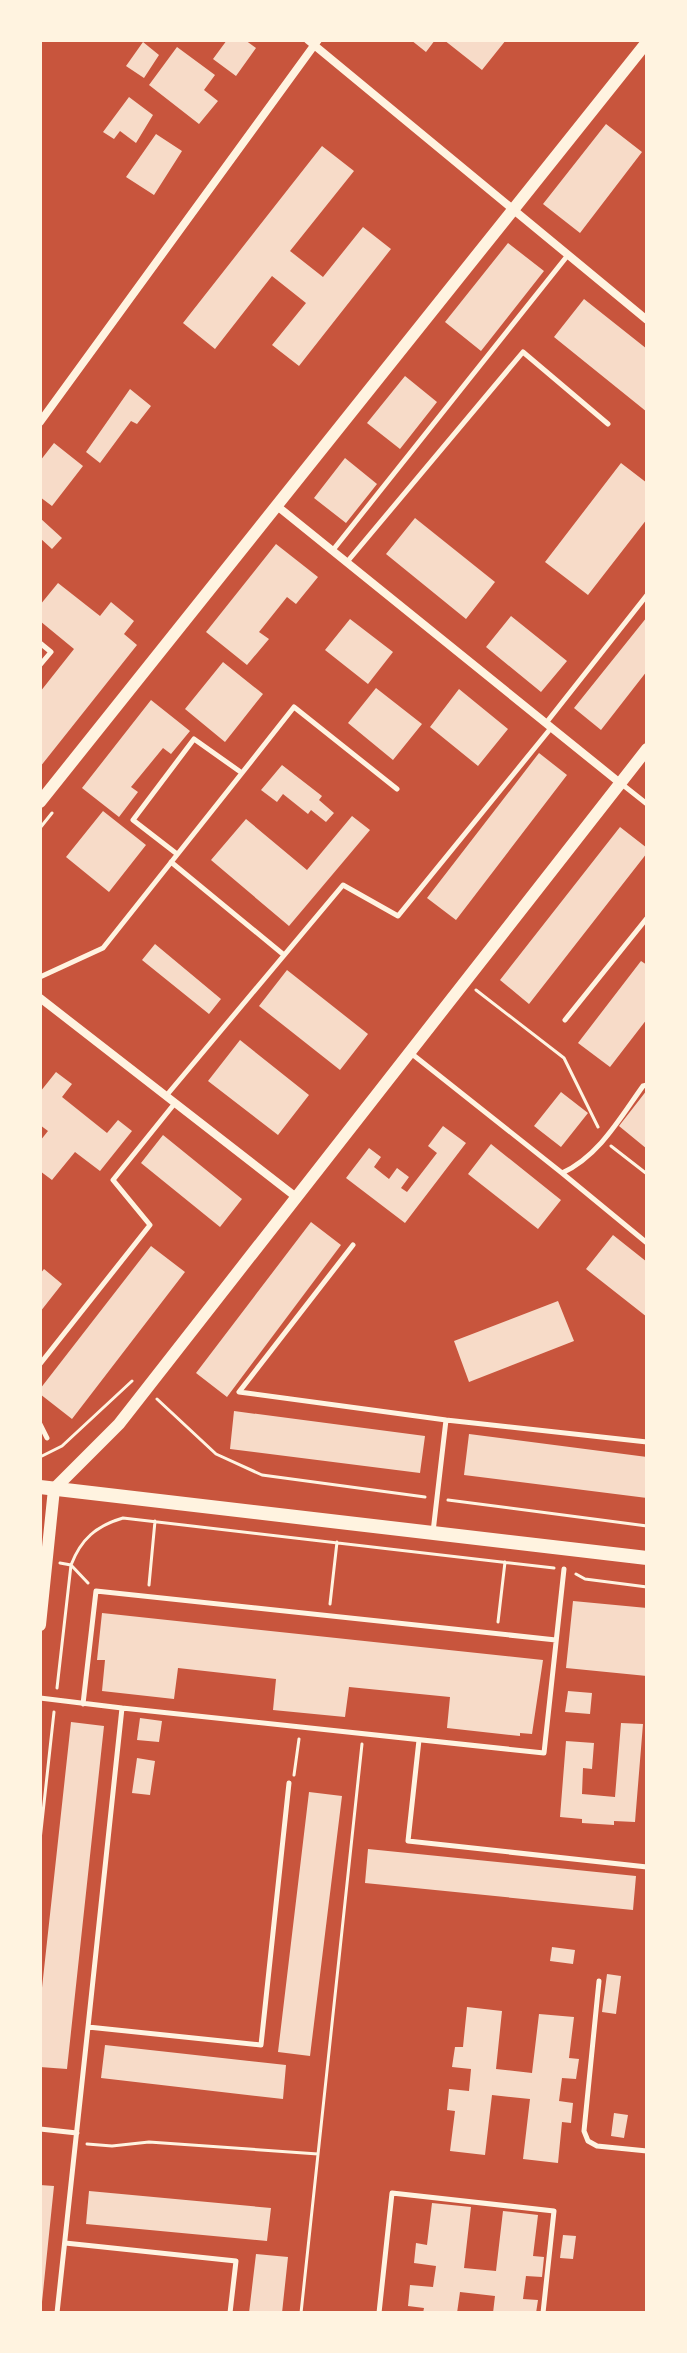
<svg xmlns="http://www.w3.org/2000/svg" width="687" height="2353" font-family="'PT Sans',sans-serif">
  <rect width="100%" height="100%" fill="#c8553d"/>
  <path fill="#f7dbc8" d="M227 40H245L256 48 236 76 213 59Z
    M411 40H435L426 52Z
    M444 40H506L482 70Z
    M143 42 159 55 144 78 126 66Z
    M177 47 215 75 204 90 218 101 199 124 149 85Z
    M129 97 153 115 136 143 120 131 114 139 103 132Z
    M606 124 642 152 580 233 543 204Z
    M156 134 182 151 154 195 126 177Z
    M322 146 354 171 290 251 323 277 363 227 391 249 299 366 272 345 306 303 272 276 215 349 183 323Z
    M508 243 544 271 481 351 445 322Z
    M584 299 647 349V412L554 337Z
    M405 376 437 402 400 449 367 423Z
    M130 389 151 406 137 424 131 421 100 463 86 452Z
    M54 443 83 466 52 506 40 497V461Z
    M345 458 377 484 346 523 314 498Z
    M621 463 647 483V519L588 595 545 562Z
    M40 518 62 538 52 549 40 538Z
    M415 518 495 582 466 619 386 554Z
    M276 544 318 577 296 604 287 597 259 632 269 639 247 665 206 632Z
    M58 583 100 616 111 602 134 621 124 634 137 645 40 767V692L74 649 40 621V605Z
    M511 616 567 661 541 692 486 647Z
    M647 617V671L601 730 574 708Z
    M350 619 393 652 368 684 325 650Z
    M223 662 263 694 225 742 185 709Z
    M376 688 422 724 393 760 348 723Z
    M459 689 508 729 478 766 430 727Z
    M151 700 190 731 171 754 163 748 131 787 138 792 119 817 82 788Z
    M539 753 567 775 456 920 427 898Z
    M282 765 322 796 319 800 334 813 326 822 311 810 308 814 283 794 277 802 261 790Z
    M103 811 146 845 109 892 66 857Z
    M352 816 370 830 289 926 211 860 246 819 307 870Z
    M620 827 647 848V853L529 1004 500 980Z
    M155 944 221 999 209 1014 142 960Z
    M641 961 647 965V1019L610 1067 578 1043Z
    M287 970 368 1034 340 1070 259 1006Z
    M240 1040 309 1095 278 1135 208 1081Z
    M56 1072 72 1084 62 1097 107 1133 118 1120 132 1131 100 1171 75 1152 52 1180 40 1171V1141L48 1131 40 1125V1092Z
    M647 1090V1149L619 1126Z
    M561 1092 588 1113 561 1147 534 1126Z
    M443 1126 466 1143 405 1223 346 1178 369 1148 381 1157 374 1167 389 1179 397 1168 409 1177 401 1188 407 1192 437 1153 428 1146Z
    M163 1135 242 1199 220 1227 141 1163Z
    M491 1144 561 1200 538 1229 468 1174Z
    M311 1222 341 1245 227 1397 196 1373Z
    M613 1235 647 1262V1317L586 1269Z
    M151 1246 185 1272 72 1419 40 1394V1389Z
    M44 1269 62 1284 40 1312V1274Z
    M558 1301 574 1341 469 1382 454 1341Z
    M234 1411 425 1436 420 1473 230 1449Z
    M469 1434 647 1457V1498L464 1475Z
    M573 1601 647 1608V1676L566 1668Z
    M102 1613 543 1660 532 1734 520 1733V1736L447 1728 450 1697 349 1687 345 1717 273 1710 276 1679 178 1668 174 1699 102 1691 105 1660H97Z
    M568 1691 592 1693 590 1714 565 1712Z
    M140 1718 162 1721 159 1742 137 1740Z
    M71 1722 104 1726 67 2069 40 2067V2006Z
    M621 1723 643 1724 635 1822 614 1821V1825L582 1823V1819L560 1817 566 1741 594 1743 592 1769 583 1768 582 1794 615 1797Z
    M137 1758 155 1761 150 1795 132 1793Z
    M309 1792 342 1796 310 2056 278 2052Z
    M368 1849 636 1876 633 1910 365 1883Z
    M552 1947 575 1950 573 1964 550 1961Z
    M607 1974 621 1976 616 2014 602 2012Z
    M467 2007 502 2011 496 2069 532 2073 539 2014 574 2017 569 2058 579 2059 576 2079 562 2078 559 2101 573 2103 571 2123 562 2122 558 2163 523 2159 530 2099 492 2095 485 2155 450 2151 455 2111 447 2110 449 2089 469 2091 471 2069 452 2067 455 2047H463Z
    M105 2045 286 2065 283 2099 101 2078Z
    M614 2113 628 2115 624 2138 611 2136Z
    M40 2185 54 2186 42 2302H40Z
    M89 2191 271 2208 267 2241 86 2224Z
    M432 2203 471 2207 464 2268 496 2271 503 2211 538 2215 533 2256 544 2257 542 2277 526 2276 523 2299 538 2300 536 2313H493L495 2296 460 2292 457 2313H423L424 2308 408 2306 410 2285 433 2287 436 2266 414 2263 416 2243 427 2245Z
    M563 2235 576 2236 573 2259 560 2258Z
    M256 2254 288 2257 282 2313H249Z"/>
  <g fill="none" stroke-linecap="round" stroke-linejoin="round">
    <path stroke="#fff3e0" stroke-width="3" d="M40 828 52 813
      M476 990 564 1058 598 1127
      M611 1146 647 1174
      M157 1399 216 1454 262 1475 425 1497
      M40 1457 62 1446 132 1381
      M448 1500 647 1526
      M60 1563 71 1565 88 1583
      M576 1574 585 1579 647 1587
      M149 1585 155 1521
      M330 1604 337 1542
      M498 1622 505 1562
      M57 1688 71 1565C81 1539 96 1526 123 1518L554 1568
      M294 1775 299 1739
      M40 1840 54 1712
      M87 2144 112 2146 149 2142 318 2154
      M301 2313 362 1744"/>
    <path stroke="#fff3e0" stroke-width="5" d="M333 550 568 255
      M347 562 523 352 608 424
      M40 643 51 652 40 665
      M546 723 647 595
      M242 773 294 707 397 789
      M623 785 647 804
      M171 862 284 955
      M40 977 103 948 242 773 194 739 133 820 177 854
      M565 1020 647 918
      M412 1054 562 1173C599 1156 620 1118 643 1086L647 1085
      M166 1096 343 885 398 916 551 728
      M562 1173 647 1243
      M353 1245 239 1392 446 1420 433 1532
      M40 1364 150 1225 113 1180 175 1103
      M446 1420 647 1442
      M40 1424 47 1438
      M40 1698 122 1708
      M83 1704 96 1591 556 1640
      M419 1740 408 1841 647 1867
      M289 1783 261 2045 88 2027 122 1708 544 1753 564 1569
      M599 1981 584 2131 588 2141 597 2146 647 2151
      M40 2129 77 2133
      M65 2243 236 2261 230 2313
      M57 2313 88 2027
      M379 2313 392 2193 554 2211 543 2313"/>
    <path stroke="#fff3e0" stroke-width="8" d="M308 40 647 320
      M40 422 318 40
      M277 506 620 783
      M40 998 296 1197"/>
    <path stroke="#fff3e0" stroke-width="12" d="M40 802 647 42
      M40 1625 54 1489 119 1424 647 749"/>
    <path stroke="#fff3e0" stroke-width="14" d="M40 1487 647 1558"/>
  </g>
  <rect width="687" height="2353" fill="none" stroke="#fff3e0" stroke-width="84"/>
</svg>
